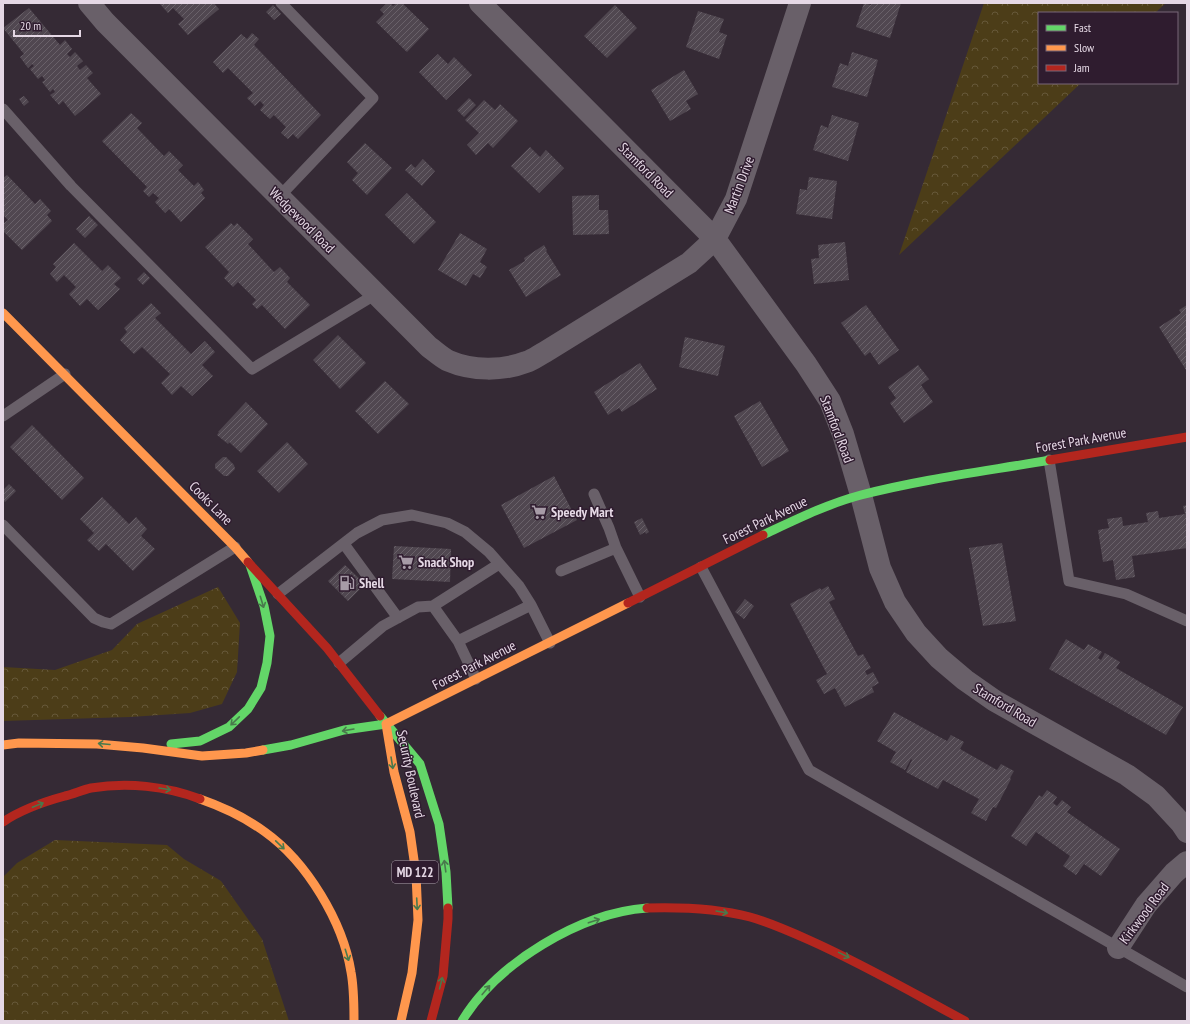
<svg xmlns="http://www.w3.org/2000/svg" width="1190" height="1024" font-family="'PT Sans Narrow',sans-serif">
  <defs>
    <pattern id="forest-crowns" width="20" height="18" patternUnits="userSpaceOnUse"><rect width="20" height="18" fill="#4c3d18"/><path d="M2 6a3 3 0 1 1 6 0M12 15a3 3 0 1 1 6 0" fill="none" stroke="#665839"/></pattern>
    <pattern id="building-hatch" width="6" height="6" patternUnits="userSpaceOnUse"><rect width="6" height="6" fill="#504750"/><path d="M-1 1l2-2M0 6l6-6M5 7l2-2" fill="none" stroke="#696169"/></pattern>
  </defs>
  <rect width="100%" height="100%" fill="#352a35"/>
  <path fill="url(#forest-crowns)" d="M984 3H1166L1155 13H1039V83H1081L899 255Z
    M218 587 240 623 237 672 222 704 190 713 130 717 3 721V667L55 670 112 650 137 624Z
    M55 840 167 845 184 859 221 881 262 939 289 1021H3V877L17 863Z"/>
  <path fill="url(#building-hatch)" d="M159 3H214L219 9 188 35 178 24 184 19 173 8 168 13Z
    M387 3H390L393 6 397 3H402L429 29 407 52 376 22 384 14 380 10Z
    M864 3 871 5 872 3H901L890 38 856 27Z
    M273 5 281 14 274 20 266 12Z
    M615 5 637 28 607 58 584 36Z
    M29 8 60 45 65 40 72 49 67 54 70 57 75 52 83 61 77 66 80 70 86 65 93 73 87 78 101 94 75 116 63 101 59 105 51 96 50 95 55 92 53 89 50 92 42 82 45 80 42 76 38 79 30 69 34 66 32 64 28 68 20 57 24 54 3 28Z
    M698 11 724 19 719 32 727 35 719 59 686 47Z
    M252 33 259 39 254 45 321 115 298 139 293 134 288 139 281 133 286 127 274 115 270 119 260 110 264 105 260 101 255 106 247 98 253 93 228 68 223 73 213 62 241 34 247 39Z
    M852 52 878 60 867 97 832 87 840 63 848 66Z
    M438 54 448 64 454 57 472 75 446 100 419 72Z
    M684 70 698 94 686 101 691 109 670 121 651 90Z
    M24 96 29 102 24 106 19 99Z
    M469 98 476 105 464 117 457 110Z
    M484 100 495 110 500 104 518 121 493 148 488 143 476 155 467 145 479 133 465 120Z
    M131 113 142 123 137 128 164 156 169 151 183 165 178 170 194 186 198 182 204 190 201 193 205 198 181 222 169 209 165 213 155 202 159 198 153 193 149 197 143 191 147 187 102 141Z
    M832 115 859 123 848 161 813 150 821 125 828 128Z
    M365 143 392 168 367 195 352 180 358 173 347 162Z
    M530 147 540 157 546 150 564 168 539 193 511 166Z
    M423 159 435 171 422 186 405 170 411 164 415 168Z
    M7 175 35 204 40 199 51 211 47 215 52 221 22 250 3 231V224L8 220 3 215V178Z
    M809 177 837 181 832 219 796 214 800 189 807 190Z
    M407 193 436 222 414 244 385 215Z
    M599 195V210H608L609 234 573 235 572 196Z
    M89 216 98 225 85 238 76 229Z
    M231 223 234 226 237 223 253 239 248 244 274 272 280 267 290 278 287 282 310 305 285 329 262 305 257 309 252 304 256 300 238 282 233 287 224 278 229 272 205 247Z
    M460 233 487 249 480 262 487 267 480 278 473 274 466 286 438 270Z
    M845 242 849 280 814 284 811 259 819 258 818 245Z
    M74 243 102 271 108 265 121 278 114 284 120 289 98 310 87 299 80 306 69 294 76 287 64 275 57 282 50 274 56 267 53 264Z
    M544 245 547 250 546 251 561 275 526 297 509 270 525 261 524 258Z
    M144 272 150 278 143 285 137 279Z
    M151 303 161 313 155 318 191 354 205 341 215 352 202 365 213 376 192 396 181 386 172 395 161 383 170 374 142 347 134 354 120 340 127 332 124 328Z
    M866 305 899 350 879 365 870 352 865 356 841 323Z
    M1187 305V369L1186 370 1159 327 1181 313 1179 310Z
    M338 335 366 363 340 389 313 360Z
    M685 337 725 346 718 376 679 367Z
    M640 363 657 389 622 412 619 408 608 415 594 392Z
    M918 365 929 379 921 385 933 402 904 423 890 403 896 398 888 387Z
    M385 381 409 404 378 434 355 411Z
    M760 401 789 451 762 467 734 416Z
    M246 402 268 424 241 453 229 442 228 444 217 435 219 432H218Z
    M32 425 84 478 62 500 10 447Z
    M287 442 308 464 279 493 257 471Z
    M223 457H226L234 465 235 469 228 476H224L215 468V464Z
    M554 476 577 520 524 548 501 505Z
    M9 484 16 491 5 502 3 500V490Z
    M102 497 129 524 136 517 147 529 141 536 155 549 133 571 106 544 99 551 87 540 94 533 80 519Z
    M1187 505V548L1132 556 1135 577 1116 580 1113 560 1103 562 1098 530 1109 528 1107 519 1122 517 1123 526 1148 522 1146 513 1158 511 1159 518 1185 514 1183 506Z
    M642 518 649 532 646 534 645 532 640 535 634 522Z
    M1002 543 1016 621 983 626 969 548Z
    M394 546 451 549 450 582 392 579Z
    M345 565 365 584 348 601 328 581Z
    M828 586 835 599 829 602 858 656 863 654 871 668 865 671 867 675 873 672 879 683 872 687 874 692 845 707 835 688 824 694 816 680 827 674 790 604 820 588 821 590Z
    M745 599 754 606 744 619 735 612Z
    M1066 639 1084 650 1088 644 1102 652 1098 658 1101 660 1105 653 1120 662 1116 668 1183 707 1166 735 1049 669Z
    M894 712 947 741 951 735 964 742 960 749 997 770 1001 764 1014 771 1010 778 1011 779 996 808 993 807 986 821 971 813 979 799 943 780 938 789 906 772 912 760 911 759 905 770 890 762 896 752 877 741Z
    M1047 790 1057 797 1053 803 1057 806 1062 800 1071 807 1067 812 1120 849 1101 876 1084 864 1076 875 1063 866 1070 856 1036 832 1026 846 1011 836 1039 795 1042 797Z"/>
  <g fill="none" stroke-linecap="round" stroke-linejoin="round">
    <path stroke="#696069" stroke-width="11" d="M3 109 71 186 252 369 376 294
      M279 197 373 98 281 3
      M3 416 65 374
      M1049 460 1069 581 1126 594 1187 621
      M594 494 609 528 616 548
      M3 525 94 618 103 622 111 624 235 547
      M344 544 398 618
      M701 567 809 770 1187 987
      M561 571 616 548 640 597
      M278 594 357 533 382 520 412 515 447 523 465 532 489 552 519 586 531 605
      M458 641 433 606 499 564
      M339 663 383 626 418 607 433 606
      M476 679 458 641 531 605 550 643"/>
    <path stroke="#696069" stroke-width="22" d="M89 3 105 22 429 347C435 351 442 358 449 361 472 371 503 371 526 362 533 360 539 355 545 352L689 263 715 239 736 199 800 3
      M480 3 715 239 806 364 830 401 843 434 861 495 880 568 895 602 916 633 939 658 965 680 995 701 1127 775 1156 796 1181 823 1187 832
      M1118 948 1146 905 1174 873 1187 862"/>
    <path stroke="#63d668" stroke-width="9" d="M763 535C795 520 827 504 861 495 923 479 987 471 1050 460
      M380 716 420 764 439 824 446 872 448 908
      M171 744 200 741 229 727 248 709 261 688 267 663 270 636 264 606 250 565
      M263 750 291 745 344 730 386 724
      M462 1021C497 963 580 913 647 908"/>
    <path stroke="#ff974d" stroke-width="9" d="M3 313 235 547 248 562
      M386 724 628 603
      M386 724 394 772 410 832 416 874 418 920 412 973 401 1021
      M3 745 19 743 97 744 143 748 202 756 246 753 263 750
      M200 799C223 807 246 818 265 832 307 862 343 922 351 972 354 988 354 1005 354 1021"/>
    <path stroke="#b3261e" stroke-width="9" d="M1050 460 1187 437
      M248 562 327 648 380 716
      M628 603 763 535
      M3 822C22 809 43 802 65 796 74 794 82 790 91 788 127 782 166 786 200 799
      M647 908C681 907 716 908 750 917 768 922 791 932 809 940 863 964 913 993 965 1021
      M431 1021 443 976 448 919V908"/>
  </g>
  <defs><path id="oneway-shaft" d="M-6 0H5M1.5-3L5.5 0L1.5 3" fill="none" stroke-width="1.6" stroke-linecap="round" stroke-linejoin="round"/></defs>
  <g stroke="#49794c">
    <use href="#oneway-shaft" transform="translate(262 602) rotate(73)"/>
    <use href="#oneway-shaft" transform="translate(235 721) rotate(136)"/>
    <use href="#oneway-shaft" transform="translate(348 730) rotate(170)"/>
    <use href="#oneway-shaft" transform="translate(104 744) rotate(-175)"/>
    <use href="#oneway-shaft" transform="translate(392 763) rotate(81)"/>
    <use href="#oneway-shaft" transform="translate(165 789) rotate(9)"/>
    <use href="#oneway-shaft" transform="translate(38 805) rotate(-22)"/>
    <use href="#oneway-shaft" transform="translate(280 845) rotate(44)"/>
    <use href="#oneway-shaft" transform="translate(445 866) rotate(-98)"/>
    <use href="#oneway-shaft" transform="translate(417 904) rotate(87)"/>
    <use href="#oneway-shaft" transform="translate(722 912) rotate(10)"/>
    <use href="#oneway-shaft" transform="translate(594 921) rotate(-18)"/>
    <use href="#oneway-shaft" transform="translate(347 955) rotate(73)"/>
    <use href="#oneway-shaft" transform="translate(844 955) rotate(26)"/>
    <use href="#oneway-shaft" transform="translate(441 983) rotate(-76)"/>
    <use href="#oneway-shaft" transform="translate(486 990) rotate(-50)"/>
  </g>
  <defs>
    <g id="supermarket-bare" transform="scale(1.2)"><path d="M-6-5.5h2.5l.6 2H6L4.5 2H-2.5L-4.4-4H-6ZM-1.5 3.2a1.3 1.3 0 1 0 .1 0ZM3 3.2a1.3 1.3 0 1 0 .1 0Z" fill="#a79ba7" stroke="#2f1c2f" stroke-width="2.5" paint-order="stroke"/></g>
    <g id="fuel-bare" transform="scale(1.2)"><path d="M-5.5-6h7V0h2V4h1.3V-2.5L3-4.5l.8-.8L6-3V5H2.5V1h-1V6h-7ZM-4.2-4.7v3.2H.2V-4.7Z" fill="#a79ba7" stroke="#2f1c2f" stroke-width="2.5" paint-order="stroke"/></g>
  </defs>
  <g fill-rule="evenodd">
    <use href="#supermarket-bare" x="539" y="512"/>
    <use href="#supermarket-bare" x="406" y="562"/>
    <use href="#fuel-bare" x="347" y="583"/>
  </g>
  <g text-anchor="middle" stroke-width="3" stroke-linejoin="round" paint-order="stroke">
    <rect fill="#2f1c2f" stroke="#aea0ae" stroke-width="1" x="392" y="861" width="46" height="22" rx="3"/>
    <g font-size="13" font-weight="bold" fill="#e5d8e5">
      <text x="415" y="877">MD 122</text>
    </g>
    <g font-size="14" fill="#e5d8e5" stroke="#2f1c2f">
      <text transform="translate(646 170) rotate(45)" y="5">Stamford Road</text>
      <text transform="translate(739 185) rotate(-69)" y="5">Martin Drive</text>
      <text transform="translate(302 220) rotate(45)" y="5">Wedgewood Road</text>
      <text transform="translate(837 429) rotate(69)" y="5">Stamford Road</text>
      <text transform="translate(1081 440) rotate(-10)" y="5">Forest Park Avenue</text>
      <text transform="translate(211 503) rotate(45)" y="5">Cooks Lane</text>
      <text transform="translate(765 520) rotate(-26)" y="5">Forest Park Avenue</text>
      <text transform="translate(474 665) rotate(-27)" y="5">Forest Park Avenue</text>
      <text transform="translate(1005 705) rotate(31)" y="5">Stamford Road</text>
      <text transform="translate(411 774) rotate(78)" y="5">Security Boulevard</text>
      <text transform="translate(1144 913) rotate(-53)" y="5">Kirkwood Road</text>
    </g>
    <g font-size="14" font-weight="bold" fill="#e5d8e5" stroke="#2f1c2f" text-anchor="start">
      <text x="551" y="517">Speedy Mart</text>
      <text x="418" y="567">Snack Shop</text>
      <text x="359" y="588">Shell</text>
    </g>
  </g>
  <rect width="1190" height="1024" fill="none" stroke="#e5d8e5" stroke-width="8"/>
  <rect x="1038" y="12" width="140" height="72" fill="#2f1c2f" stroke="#786778"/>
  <rect x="1046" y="25" width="20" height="6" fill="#63d668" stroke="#786778"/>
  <text x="1074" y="32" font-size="12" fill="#e5d8e5">Fast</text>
  <rect x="1046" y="45" width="20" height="6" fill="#ff974d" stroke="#786778"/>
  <text x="1074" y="52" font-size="12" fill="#e5d8e5">Slow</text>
  <rect x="1046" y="65" width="20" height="6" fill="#b3261e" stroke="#786778"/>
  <text x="1074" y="72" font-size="12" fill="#e5d8e5">Jam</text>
  <path d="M14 30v6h66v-6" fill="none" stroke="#e5d8e5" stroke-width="2"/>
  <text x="20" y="30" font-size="12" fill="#e5d8e5" stroke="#2f1c2f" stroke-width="3" paint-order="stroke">20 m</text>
</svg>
